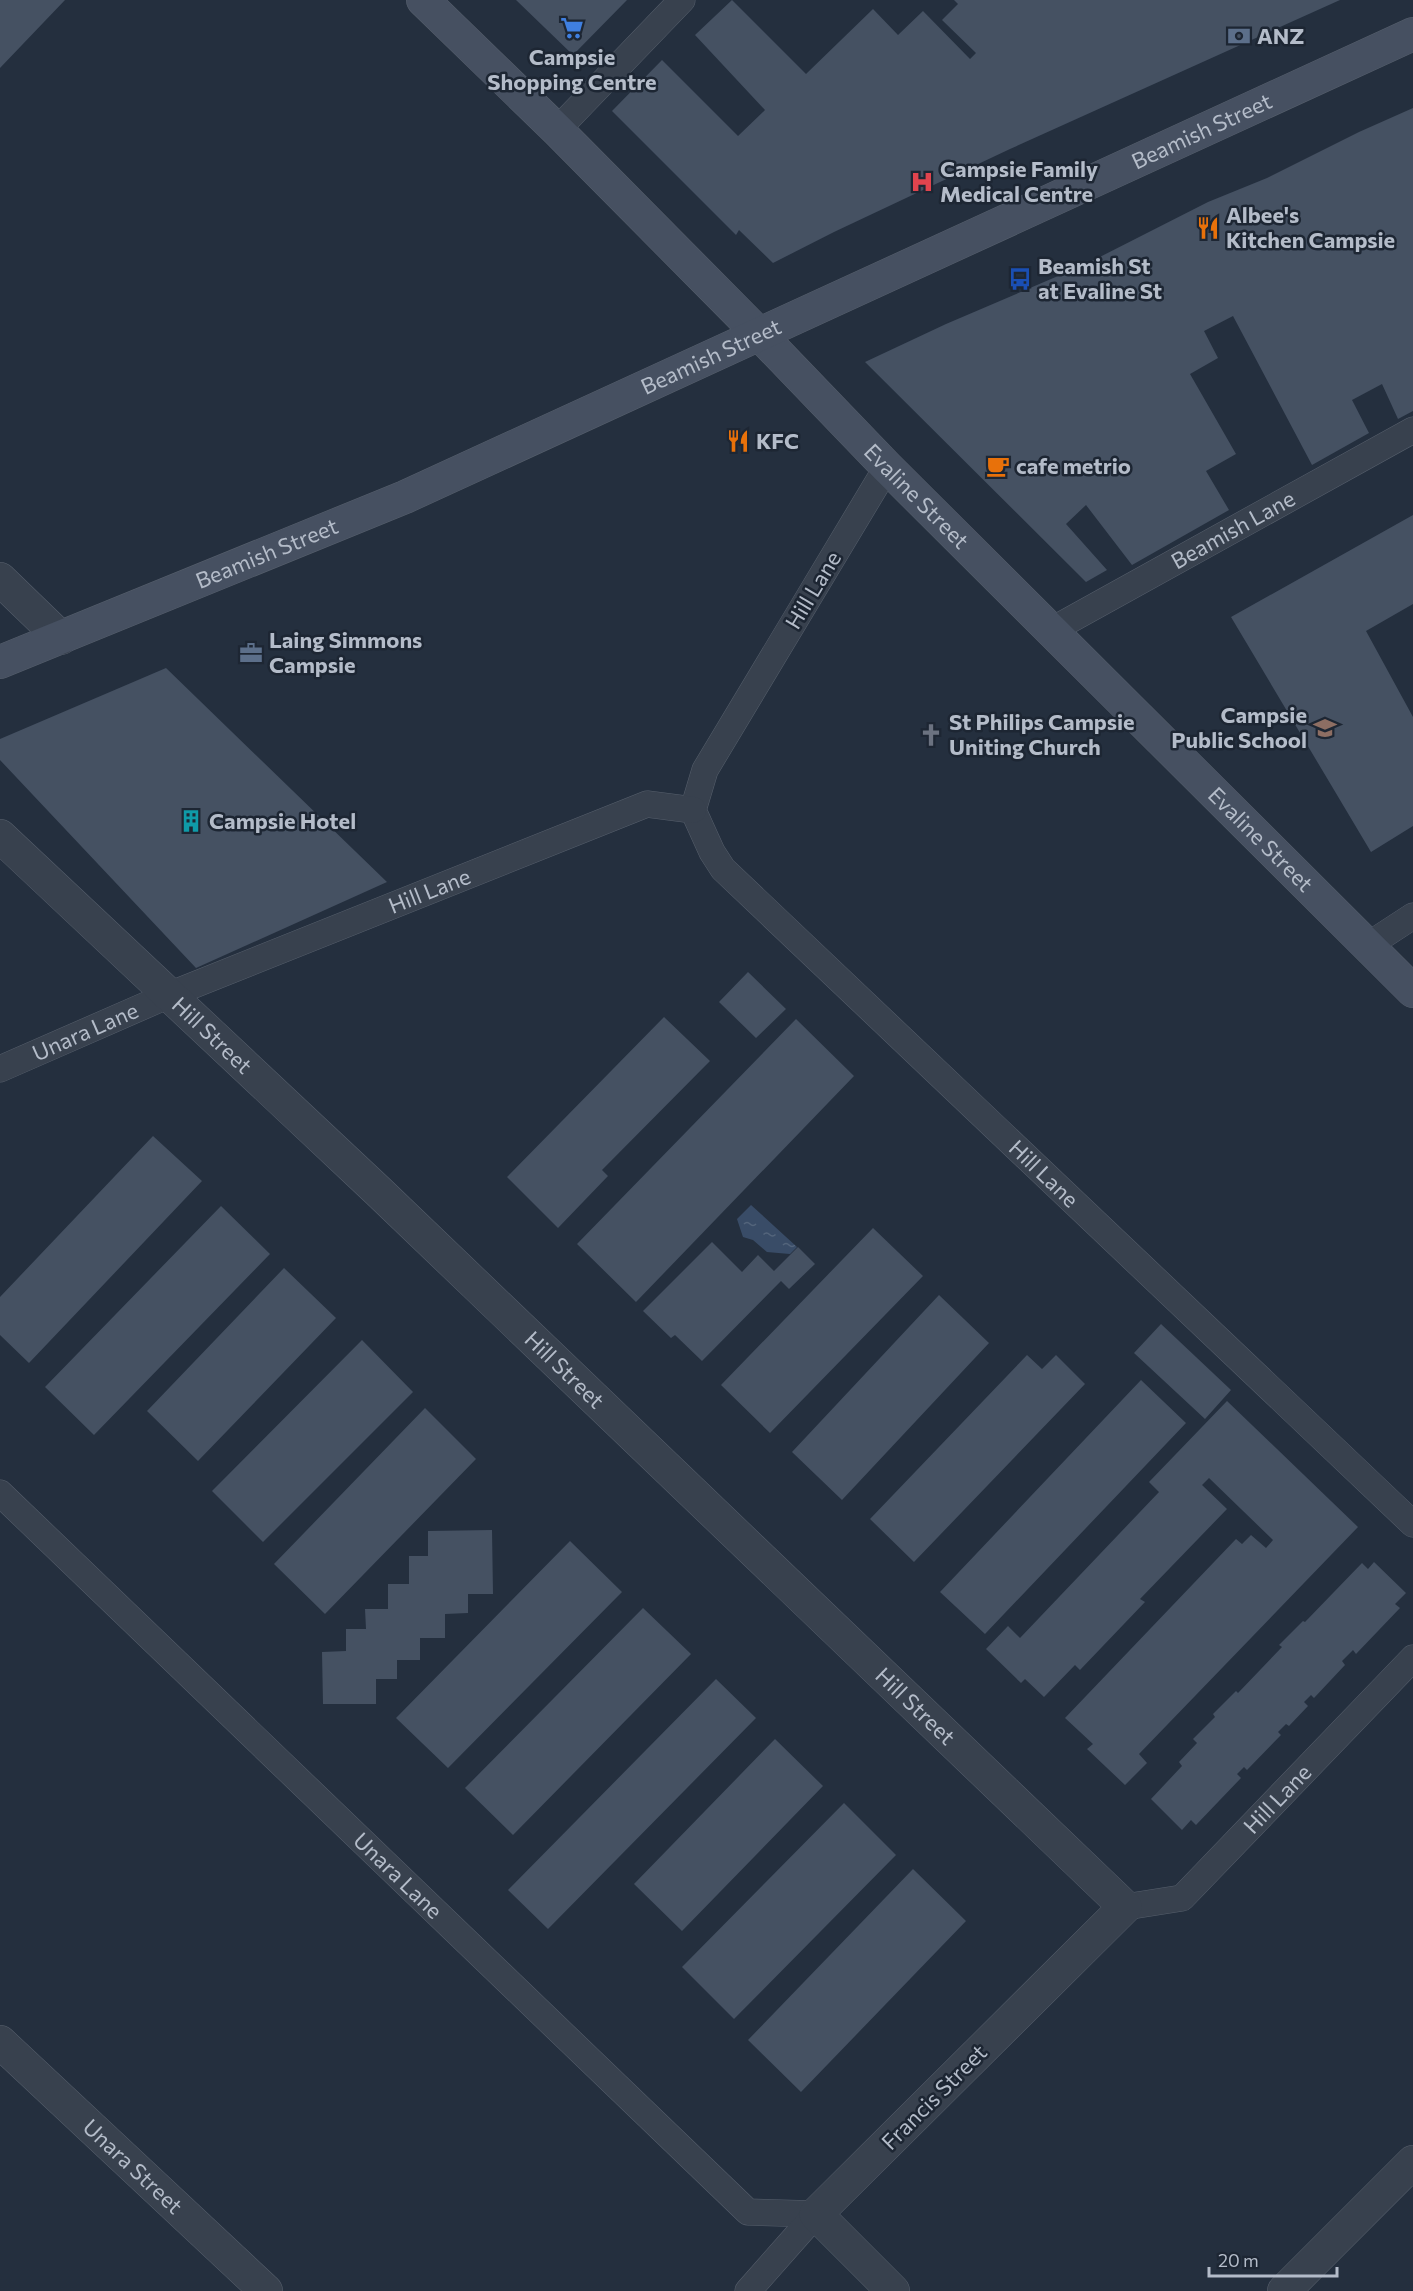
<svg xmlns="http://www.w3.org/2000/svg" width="1413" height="2291" font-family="Commissioner,sans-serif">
  <defs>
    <pattern id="water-ripples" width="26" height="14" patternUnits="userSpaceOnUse" patternTransform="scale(1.5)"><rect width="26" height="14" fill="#394c67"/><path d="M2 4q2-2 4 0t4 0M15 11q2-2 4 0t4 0" fill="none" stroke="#53647b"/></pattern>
  </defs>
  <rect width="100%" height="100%" fill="#242f3e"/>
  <path fill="url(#water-ripples)" d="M751 1205 797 1247 790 1254 767 1252 753 1240 743 1237 737 1219Z"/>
  <path fill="#455162" d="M0 0H65L0 68Z
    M516 0H627L573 55Z
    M732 0 806 74 873 9 898 35 923 11 970 59 976 53 942 20 958 4 954 0H1340L1010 149 834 232 773 263 739 230 736 235 612 111 662 60 738 136 765 110 695 35Z
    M1413 108V411L1398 419 1382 384 1352 400 1369 433 1312 465 1233 316 1204 331 1218 358 1190 374 1236 454 1206 471 1229 510 1132 565 1086 505 1066 524 1107 570 1086 582 865 362 946 324 1086 264 1208 202 1267 178 1359 132Z
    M1413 515V604L1366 631 1413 717V826L1371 852 1231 617Z
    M166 668 387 882 196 968 0 760V739Z
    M748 972 786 1009 756 1038 719 1002Z
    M664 1017 710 1061 602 1170 608 1176 558 1228 507 1177Z
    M796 1019 854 1076 636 1302 577 1244Z
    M153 1136 202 1181 29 1363 0 1335V1297Z
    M221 1206 270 1254 94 1435 45 1387Z
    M873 1228 923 1276 770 1433 721 1385Z
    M712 1242 742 1272 758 1255 774 1271 798 1247 815 1264 789 1289 781 1281 702 1361 675 1335 671 1338 643 1311Z
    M284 1268 336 1318 198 1461 147 1411Z
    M939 1295 989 1343 842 1500 792 1452Z
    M1161 1324 1231 1390 1205 1419 1134 1353Z
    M362 1340 413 1392 263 1542 212 1491Z
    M1027 1355 1042 1369 1056 1355 1085 1384 914 1562 870 1519Z
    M1141 1380 1186 1423 985 1634 940 1592Z
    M1227 1401 1358 1527 1139 1754 1147 1763 1125 1785 1087 1749 1093 1744 1065 1718 1236 1539 1242 1544 1251 1535 1266 1548 1273 1540 1209 1478 1202 1485 1227 1509 1140 1599 1145 1602 1080 1670 1075 1665 1044 1697 1025 1679 1021 1683 986 1649 1008 1626 1020 1638 1159 1492 1149 1482Z
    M425 1408 476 1459 325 1614 274 1564Z
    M492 1530 493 1594H468V1613L445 1614V1638H420V1660H397V1679H376V1704H323L322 1652 346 1651V1629H366L365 1609H388V1584H409V1556H428V1531Z
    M570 1541 622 1592 448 1768 396 1718Z
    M1374 1562 1406 1593 1395 1604 1400 1608 1356 1654 1353 1650 1342 1661 1345 1665 1314 1698 1311 1695 1304 1702 1308 1706 1289 1726 1286 1724 1278 1732 1281 1735 1247 1770 1244 1767 1237 1774 1241 1778 1196 1825 1191 1820 1182 1830 1151 1799 1182 1766 1179 1762 1197 1743 1193 1739 1215 1717 1213 1714 1236 1691 1238 1693 1282 1647 1279 1645 1303 1621 1305 1622 1362 1563 1368 1569Z
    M643 1608 691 1654 513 1835 465 1788Z
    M716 1679 756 1718 548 1929 508 1890Z
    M775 1739 823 1786 682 1931 634 1884Z
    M844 1803 896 1855 734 2019 682 1967Z
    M913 1869 966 1921 801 2092 748 2040Z"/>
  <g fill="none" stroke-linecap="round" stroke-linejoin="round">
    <g stroke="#565f6c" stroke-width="27">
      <g id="lane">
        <path d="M557 130 682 0"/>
        <path id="s1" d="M887 467 705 770 693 810 712 852 723 869 1413 1524"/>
        <path id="s2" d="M1052 630 1413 430"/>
        <path d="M1367 946 1413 916"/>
        <path id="s3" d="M0 1069 169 995 647 804 693 810"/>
        <path id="s4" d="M0 1493 748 2212 816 2214"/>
        <path id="s5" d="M1125 1907 1182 1898 1413 1658"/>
        <path d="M748 2291 816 2214"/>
      </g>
    </g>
    <g stroke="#565f6c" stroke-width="34">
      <g id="street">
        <path d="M0 579 61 638"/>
        <path id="s6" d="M0 836 378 1191 1125 1907 816 2214 893 2291"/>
        <path id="s7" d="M0 2042 266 2291"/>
        <path d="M1284 2291 1413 2162"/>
      </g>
    </g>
    <g stroke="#565f6c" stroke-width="34">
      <g id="secondary">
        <path id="s8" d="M423 0 557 130 760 335 887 467 1413 991"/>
        <path id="s9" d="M0 662 405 497 1413 34"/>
      </g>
    </g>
    <use href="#lane" stroke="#38414e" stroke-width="26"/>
    <use href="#street" stroke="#38414e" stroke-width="33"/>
    <use href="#secondary" stroke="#465061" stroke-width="33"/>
  </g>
  <defs>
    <g id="supermarket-bare" transform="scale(1.8)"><path d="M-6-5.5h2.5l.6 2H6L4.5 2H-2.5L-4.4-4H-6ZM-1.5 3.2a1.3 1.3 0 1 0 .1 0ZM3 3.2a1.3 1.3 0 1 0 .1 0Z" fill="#3f7fe0" stroke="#1d2633" stroke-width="2.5" paint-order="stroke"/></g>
    <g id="bank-bare" transform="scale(1.8)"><path d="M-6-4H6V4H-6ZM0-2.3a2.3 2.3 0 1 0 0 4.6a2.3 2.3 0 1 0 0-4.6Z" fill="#5c6f8a" stroke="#1d2633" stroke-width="2.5" paint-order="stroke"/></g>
    <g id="hospital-bare" transform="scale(1.8)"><path d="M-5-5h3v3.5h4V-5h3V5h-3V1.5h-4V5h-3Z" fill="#e0444e" stroke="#1d2633" stroke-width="2.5" paint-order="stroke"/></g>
    <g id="restaurant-bare" transform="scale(1.8)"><path d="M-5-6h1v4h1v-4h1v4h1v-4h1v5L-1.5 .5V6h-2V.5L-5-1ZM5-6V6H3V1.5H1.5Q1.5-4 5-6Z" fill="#e8710a" stroke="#1d2633" stroke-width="2.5" paint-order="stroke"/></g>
    <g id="bus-bare" transform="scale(1.8)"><path d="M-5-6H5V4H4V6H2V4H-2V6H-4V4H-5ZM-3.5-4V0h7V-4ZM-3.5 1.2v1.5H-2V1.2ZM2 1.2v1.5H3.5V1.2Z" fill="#1a4fb4" stroke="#1d2633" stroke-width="2.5" paint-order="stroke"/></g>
    <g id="cafe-bare" transform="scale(1.8)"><path d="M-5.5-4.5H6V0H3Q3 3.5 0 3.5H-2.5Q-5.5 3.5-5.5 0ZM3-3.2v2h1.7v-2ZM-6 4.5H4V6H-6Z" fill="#e8710a" stroke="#1d2633" stroke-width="2.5" paint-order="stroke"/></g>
    <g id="office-bare" transform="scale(1.8)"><path d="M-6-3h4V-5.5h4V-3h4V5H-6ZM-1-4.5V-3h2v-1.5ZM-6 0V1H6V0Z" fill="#5c6f8a" stroke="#1d2633" stroke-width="2.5" paint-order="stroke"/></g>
    <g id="school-bare" transform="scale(1.8)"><path d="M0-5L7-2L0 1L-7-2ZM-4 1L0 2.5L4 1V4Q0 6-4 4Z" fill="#8d6e63" stroke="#1d2633" stroke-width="2.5" paint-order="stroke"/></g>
    <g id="church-bare" transform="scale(1.8)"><path d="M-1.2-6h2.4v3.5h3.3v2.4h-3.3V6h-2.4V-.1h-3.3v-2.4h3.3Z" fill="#6b7280" stroke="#1d2633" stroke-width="2.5" paint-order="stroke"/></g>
    <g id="building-bare" transform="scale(1.8)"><path d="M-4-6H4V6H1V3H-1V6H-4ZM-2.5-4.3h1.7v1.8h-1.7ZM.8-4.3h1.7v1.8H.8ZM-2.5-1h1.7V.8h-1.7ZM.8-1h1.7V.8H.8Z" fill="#0f9aa8" stroke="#1d2633" stroke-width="2.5" paint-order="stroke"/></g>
  </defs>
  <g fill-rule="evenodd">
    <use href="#supermarket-bare" x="572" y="28"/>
    <use href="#bank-bare" x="1239" y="36"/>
    <use href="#hospital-bare" x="922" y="182"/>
    <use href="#restaurant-bare" x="1208" y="228"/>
    <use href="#bus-bare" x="1020" y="279"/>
    <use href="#restaurant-bare" x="738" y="441"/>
    <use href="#cafe-bare" x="998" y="466"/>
    <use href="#office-bare" x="251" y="653"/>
    <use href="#school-bare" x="1325" y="728"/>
    <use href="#church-bare" x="931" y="735"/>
    <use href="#building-bare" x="191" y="821"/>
  </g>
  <g text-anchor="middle" stroke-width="5" stroke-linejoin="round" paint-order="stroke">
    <g font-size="22" font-weight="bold" fill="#b4bcc9" stroke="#1d2633" text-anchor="start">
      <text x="1257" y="44">ANZ</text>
      <text x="572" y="65" text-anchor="middle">Campsie<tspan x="572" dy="25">Shopping Centre</tspan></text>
      <text x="940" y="177">Campsie Family<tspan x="940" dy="25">Medical Centre</tspan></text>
      <text x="1226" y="223">Albee's<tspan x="1226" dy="25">Kitchen Campsie</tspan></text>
      <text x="1038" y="274">Beamish St<tspan x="1038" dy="25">at Evaline St</tspan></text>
      <text x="756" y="449">KFC</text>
      <text x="1016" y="474">cafe metrio</text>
      <text x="269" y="648">Laing Simmons<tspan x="269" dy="25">Campsie</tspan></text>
      <text x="1307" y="723" text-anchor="end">Campsie<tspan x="1307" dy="25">Public School</tspan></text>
      <text x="949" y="730">St Philips Campsie<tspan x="949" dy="25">Uniting Church</tspan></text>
      <text x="209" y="829">Campsie Hotel</text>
    </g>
    <g font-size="22" fill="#b4bcc9" stroke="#1d2633">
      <text dy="8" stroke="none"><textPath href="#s9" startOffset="1314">Beamish Street</textPath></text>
      <text dy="8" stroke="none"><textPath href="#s9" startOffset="774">Beamish Street</textPath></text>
      <text dy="8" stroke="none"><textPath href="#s8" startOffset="700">Evaline Street</textPath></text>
      <text dy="8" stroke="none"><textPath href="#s2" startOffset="207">Beamish Lane</textPath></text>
      <text dy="8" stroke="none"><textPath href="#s9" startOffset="288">Beamish Street</textPath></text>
      <text transform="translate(813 590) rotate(-59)" y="8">Hill Lane</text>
      <text dy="8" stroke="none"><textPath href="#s8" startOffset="1186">Evaline Street</textPath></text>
      <text dy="8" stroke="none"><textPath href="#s3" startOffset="465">Hill Lane</textPath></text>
      <text dy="8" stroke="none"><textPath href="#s3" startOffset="93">Unara Lane</textPath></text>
      <text dy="8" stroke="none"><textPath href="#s6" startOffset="291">Hill Street</textPath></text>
      <text dy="8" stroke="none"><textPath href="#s1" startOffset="904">Hill Lane</textPath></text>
      <text dy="8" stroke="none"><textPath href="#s6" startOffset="777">Hill Street</textPath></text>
      <text dy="8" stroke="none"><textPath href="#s6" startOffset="1263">Hill Street</textPath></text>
      <text dy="8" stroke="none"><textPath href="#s5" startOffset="195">Hill Lane</textPath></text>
      <text dy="8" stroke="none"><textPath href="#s4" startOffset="552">Unara Lane</textPath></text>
      <text transform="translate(934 2097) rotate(-45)" y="8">Francis Street</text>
      <text dy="8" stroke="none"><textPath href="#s7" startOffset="182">Unara Street</textPath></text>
    </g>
  </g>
  <path d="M1209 2267v9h128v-9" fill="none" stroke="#b4bcc9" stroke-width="3"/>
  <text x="1218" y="2267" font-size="18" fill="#b4bcc9" stroke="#1d2633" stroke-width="4.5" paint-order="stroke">20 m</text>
</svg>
